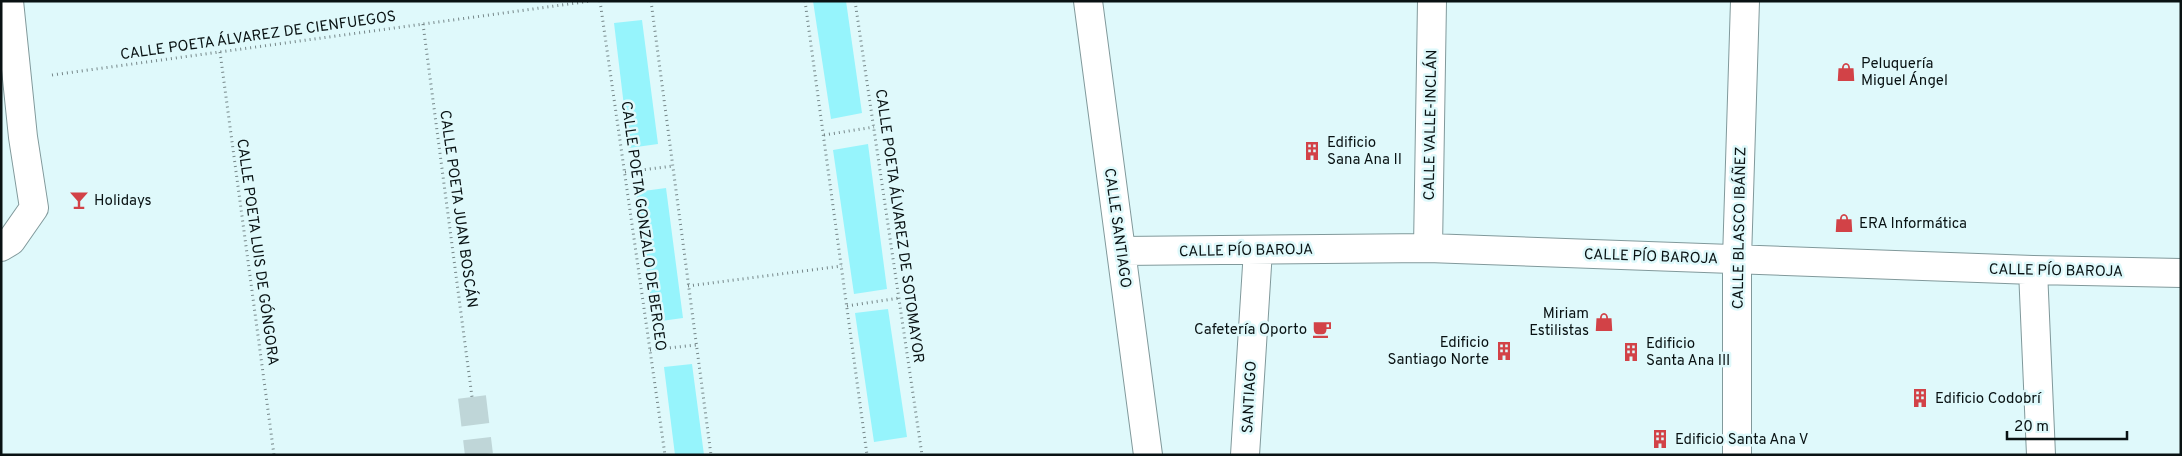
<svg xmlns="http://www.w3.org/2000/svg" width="2182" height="456" font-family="Overpass,sans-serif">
  <rect width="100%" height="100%" fill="#dff9fb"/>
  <path fill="#96f4fc" d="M813 1H846L862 113 831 119Z
    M642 20 658 144 629 148 614 23Z
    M868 144 887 289 854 294 833 150Z
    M666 188 683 318 654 322 636 192Z
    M888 309 907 437 874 442 855 313Z
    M692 364 704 455H675L664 367Z"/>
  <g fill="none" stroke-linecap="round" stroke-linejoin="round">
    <path stroke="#bfd6d8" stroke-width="28" stroke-dasharray="28 14" stroke-linecap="butt" d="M472 397 479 455"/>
    <g stroke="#81999b" stroke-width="30">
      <path id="minor" d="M1088 1 1148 455
        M1 247 11 241 34 208 23 137 9 1
        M1428 248 1432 1
        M1121 251 1428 248 2033 270 2181 273
        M2033 270 2041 455
        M1245 455 1258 250
        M1737 455V259L1745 1"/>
    </g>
    <path stroke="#768789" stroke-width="3" stroke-dasharray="1 4" stroke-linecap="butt" d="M600 1 665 455
      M651 1 711 455
      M805 1 867 455
      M855 1 922 455
      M423 24 472 397
      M220 52 274 455
      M52 75 591 1
      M824 135 874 127
      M625 172 673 166
      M688 286 842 266
      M847 306 899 298
      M650 350 696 345"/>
    <use href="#minor" stroke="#fff" stroke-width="28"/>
  </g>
  <defs>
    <g id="shop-bare" transform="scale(1.5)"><path d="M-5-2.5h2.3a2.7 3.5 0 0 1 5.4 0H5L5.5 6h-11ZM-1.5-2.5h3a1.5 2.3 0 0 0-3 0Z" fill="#d24247" stroke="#dff9fb" stroke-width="2.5" paint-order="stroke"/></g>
    <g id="building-bare" transform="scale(1.5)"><path d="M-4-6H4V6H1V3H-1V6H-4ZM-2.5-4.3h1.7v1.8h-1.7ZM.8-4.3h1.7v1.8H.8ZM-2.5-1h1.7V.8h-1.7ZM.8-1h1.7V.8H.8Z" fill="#d24247" stroke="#dff9fb" stroke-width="2.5" paint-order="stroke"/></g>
    <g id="bar-bare" transform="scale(1.5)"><path d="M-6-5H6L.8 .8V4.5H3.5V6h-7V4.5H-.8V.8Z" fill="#d24247" stroke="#dff9fb" stroke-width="2.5" paint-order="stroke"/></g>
    <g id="cafe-bare" transform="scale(1.5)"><path d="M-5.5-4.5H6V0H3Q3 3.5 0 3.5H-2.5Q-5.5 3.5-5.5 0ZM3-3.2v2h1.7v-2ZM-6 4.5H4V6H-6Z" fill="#d24247" stroke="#dff9fb" stroke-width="2.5" paint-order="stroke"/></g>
  </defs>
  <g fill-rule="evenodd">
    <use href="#shop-bare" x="1846" y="72"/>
    <use href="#building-bare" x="1312" y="151"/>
    <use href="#bar-bare" x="79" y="200"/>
    <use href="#shop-bare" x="1844" y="223"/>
    <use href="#shop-bare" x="1604" y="322"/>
    <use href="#cafe-bare" x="1322" y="329"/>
    <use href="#building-bare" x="1504" y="351"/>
    <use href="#building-bare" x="1631" y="352"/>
    <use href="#building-bare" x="1920" y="398"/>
    <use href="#building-bare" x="1660" y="439"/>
  </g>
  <g text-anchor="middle" stroke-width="5" stroke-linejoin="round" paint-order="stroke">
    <g font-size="15" fill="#091213" stroke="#dff9fb">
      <text transform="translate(258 35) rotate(-8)" y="5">CALLE POETA ÁLVAREZ DE CIENFUEGOS</text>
      <text transform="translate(1430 125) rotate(-89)" y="5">CALLE VALLE-INCLÁN</text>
      <text transform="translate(459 209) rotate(82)" y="5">CALLE POETA JUAN BOSCÁN</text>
      <text transform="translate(644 226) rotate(82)" y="5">CALLE POETA GONZALO DE BERCEO</text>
      <text transform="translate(900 226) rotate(82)" y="5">CALLE POETA ÁLVAREZ DE SOTOMAYOR</text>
      <text transform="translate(1118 228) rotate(82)" y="5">CALLE SANTIAGO</text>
      <text transform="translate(1739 228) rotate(-89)" y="5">CALLE BLASCO IBÁÑEZ</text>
      <text transform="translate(1246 250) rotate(-1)" y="5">CALLE PÍO BAROJA</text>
      <text transform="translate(258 252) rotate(82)" y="5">CALLE POETA LUIS DE GÓNGORA</text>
      <text transform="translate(1651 256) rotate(2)" y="5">CALLE PÍO BAROJA</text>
      <text transform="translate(2056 270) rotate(1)" y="5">CALLE PÍO BAROJA</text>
      <text transform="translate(1249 397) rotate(-87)" y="5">SANTIAGO</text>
    </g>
    <g font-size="15" fill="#091213" stroke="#dff9fb" text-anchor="start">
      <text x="1861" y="68">Peluquería<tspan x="1861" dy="17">Miguel Ángel</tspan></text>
      <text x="1327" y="147">Edificio<tspan x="1327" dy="17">Sana Ana II</tspan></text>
      <text x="94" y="205">Holidays</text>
      <text x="1859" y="228">ERA Informática</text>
      <text x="1589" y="318" text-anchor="end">Miriam<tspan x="1589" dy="17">Estilistas</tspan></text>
      <text x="1307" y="334" text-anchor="end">Cafetería Oporto</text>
      <text x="1489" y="347" text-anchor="end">Edificio<tspan x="1489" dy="17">Santiago Norte</tspan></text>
      <text x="1646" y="348">Edificio<tspan x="1646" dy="17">Santa Ana III</tspan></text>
      <text x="1935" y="403">Edificio Codobrí</text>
      <text x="1675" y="444">Edificio Santa Ana V</text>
    </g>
  </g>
  <rect width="2182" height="456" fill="none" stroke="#091213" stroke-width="5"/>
  <path d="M2007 431v8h120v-8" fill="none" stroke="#091213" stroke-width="2.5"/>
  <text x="2014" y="431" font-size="15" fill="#091213" stroke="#dff9fb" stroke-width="4" paint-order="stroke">20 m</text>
</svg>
